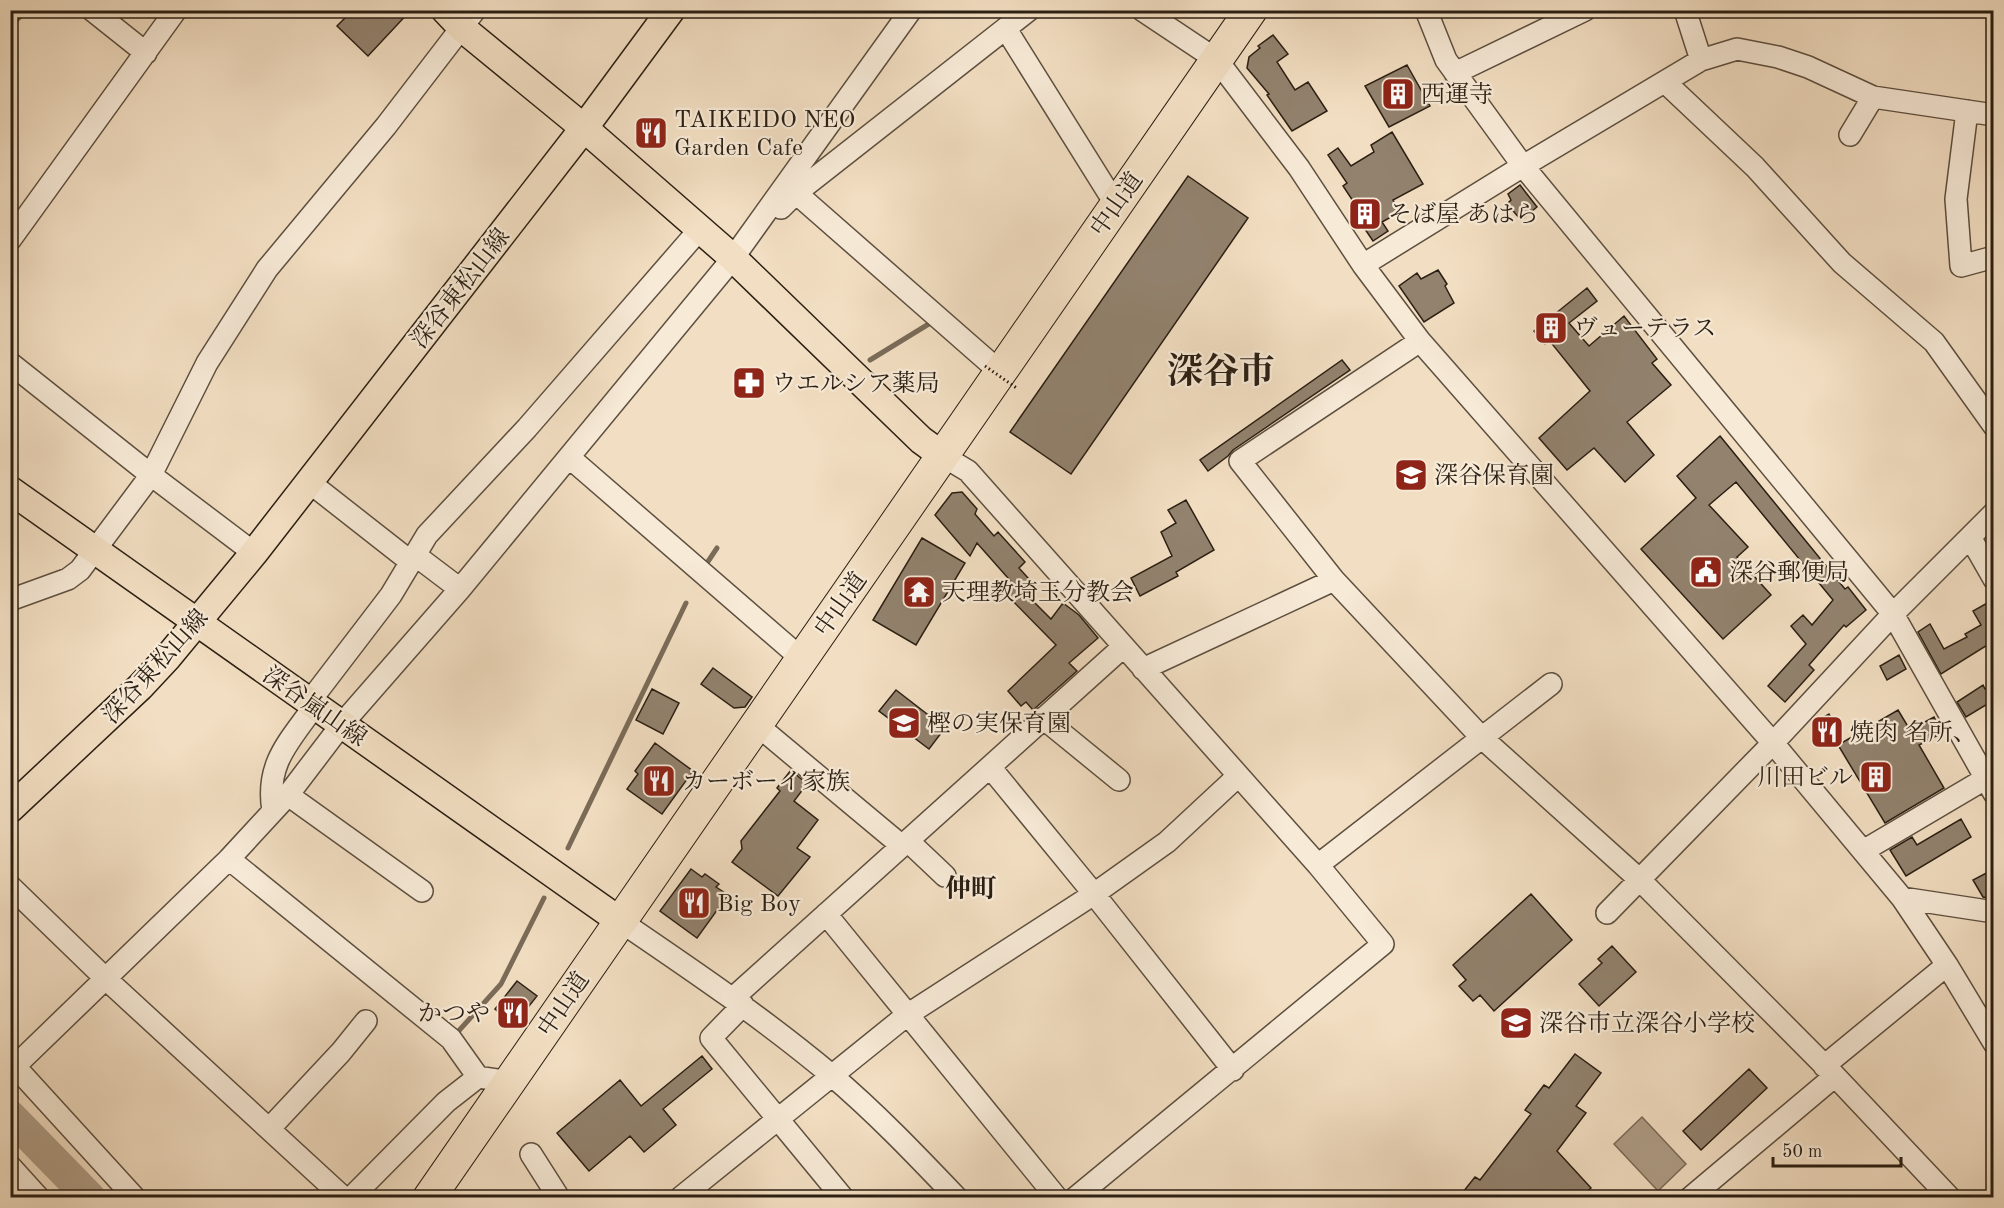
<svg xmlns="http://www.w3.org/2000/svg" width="2004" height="1208" font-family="'Old Standard TT','Noto Serif JP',serif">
  <rect width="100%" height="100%" fill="#f2dec2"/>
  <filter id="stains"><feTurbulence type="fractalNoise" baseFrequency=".00333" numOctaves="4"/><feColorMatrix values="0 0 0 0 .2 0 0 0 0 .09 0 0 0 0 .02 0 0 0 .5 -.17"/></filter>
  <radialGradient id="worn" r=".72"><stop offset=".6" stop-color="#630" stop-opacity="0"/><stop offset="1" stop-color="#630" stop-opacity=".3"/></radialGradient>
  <path fill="#ae9d86" stroke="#7a6b58" stroke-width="1.5" d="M1642 1117 1686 1164 1658 1191 1614 1144Z"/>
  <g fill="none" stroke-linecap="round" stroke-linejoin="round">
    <path stroke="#7a6b58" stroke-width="5" d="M870 360 932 322
      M705 566 717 548
      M568 848 686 603
      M455 1035 501 984 544 898"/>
    <path stroke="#ae9d86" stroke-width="32" d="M10 1116 90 1198"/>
  </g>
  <path fill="#92826e" stroke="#2b1f13" stroke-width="1.5" d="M353 10H411L368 56 337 26Z
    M1273 35 1288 54 1277 62 1295 90 1308 82 1327 111 1292 131 1267 95 1269 94 1247 68 1249 57 1260 48 1258 46Z
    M1407 65 1430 106 1389 127 1365 86Z
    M1392 132 1423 184 1393 200 1400 212 1382 222 1388 231 1373 241 1352 210 1357 207 1343 186 1347 183 1328 155 1338 148 1351 166 1374 152 1371 145Z
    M1188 176 1248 218 1071 474 1010 432Z
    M1520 185 1537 207 1521 220 1507 204 1511 200 1508 194Z
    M1438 270 1447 284 1445 286 1454 303 1424 322 1399 286 1417 273 1421 279Z
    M1587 288 1597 301 1569 323 1589 346 1624 316 1657 359 1652 363 1671 385 1627 422 1654 455 1625 482 1594 448 1567 470 1539 438 1590 391 1549 340 1545 344 1534 331Z
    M1342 360 1350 370 1233 450 1228 456 1208 471 1200 460Z
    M1720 436 1845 589 1848 587 1866 610 1846 627 1844 625 1809 665 1814 670 1785 702 1768 686 1806 644 1791 626 1803 615 1812 625 1833 600 1736 482 1709 505 1748 547 1737 557 1771 595 1723 639 1641 549 1696 498 1677 476Z
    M962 492 977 509 975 514 994 536 998 532 1025 562 1019 568 1038 589 1029 597 1051 619 1063 603 1079 615 1098 638 1069 663 1077 671 1033 710 1026 702 1021 706 1008 691 1056 645 1006 594 1015 586 977 543 970 556 935 515 952 493Z
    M1186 500 1214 550 1176 572 1178 576 1140 596 1131 578 1172 556 1161 532 1176 523 1168 510Z
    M922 538 965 563 916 645 873 620Z
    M1989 602 1994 611V647L1989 640 1987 641 1989 644 1941 674 1918 632 1930 624 1944 649 1967 637 1965 634 1981 625 1973 611Z
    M1899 655 1906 669 1887 680 1880 666Z
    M713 668 752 697 745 707 734 708 701 684Z
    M1994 683V700L1966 717 1957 702 1983 685 1985 689Z
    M652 689 679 703 663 734 636 720Z
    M896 690 945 728 929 749 879 711Z
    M1898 710 1910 730 1934 717 1942 733 1919 745 1944 788 1885 823 1838 745Z
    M1829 714 1841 736 1824 747 1814 728 1819 723V720Z
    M655 743 693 771 662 814 627 789 638 774 635 771Z
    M791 770 807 784 794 801 818 820 797 848 810 857 778 896 732 862 742 849 741 841 780 791 777 788Z
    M1961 819 1971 837 1906 876 1890 850 1912 837 1917 845Z
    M691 869 702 877 705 874 719 884 716 887 728 895 697 938 660 911Z
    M1994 869V895L1988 898 1983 897 1973 880Z
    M1531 894 1572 940 1494 1011 1480 995 1473 1001 1459 986 1466 980 1453 965Z
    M1612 946 1636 972 1599 1006 1579 984 1602 963 1598 959Z
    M517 981 537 996 518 1020 510 1014 507 1018 495 1009Z
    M1575 1054 1601 1073 1576 1106 1586 1113 1557 1151 1591 1188 1581 1197H1459L1475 1177 1480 1180 1531 1114 1525 1110 1544 1085 1549 1088Z
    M702 1056 712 1069 663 1109 676 1125 644 1152 630 1136 589 1171 557 1133 620 1080 641 1106Z
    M1749 1069 1767 1088 1701 1150 1683 1131Z"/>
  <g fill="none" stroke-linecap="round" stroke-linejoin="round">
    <g stroke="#5d4f3f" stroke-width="24">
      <path id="minor" d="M92 10 146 53
        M1142 10 1217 60 1299 168 1363 265 1420 341 1773 743 1902 898 1947 965 1994 1043
        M1426 10 1446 60 1523 166 1893 614 1994 793
        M1685 10 1701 60
        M10 13 13 10
        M1006 29 1116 205
        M1455 73 1585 10
        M1665 82 1755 167 1842 263 1934 342 1994 426
        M1967 111 1956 199 1961 266 1994 257
        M1850 135 1873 97
        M796 193 999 371
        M781 208 796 193 1029 10
        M10 240 176 10
        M1363 265 1523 166 1701 60 1737 49 1778 57 1808 67 1873 97 1994 115
        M1420 341 1240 461 1334 580 1481 737 1640 880 1835 1076 1950 1198
        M10 363 151 475 254 553
        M943 456 968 471 1318 865 1383 944 1075 1198
        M570 458 802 659
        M309 482 411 562
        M1970 537 1994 579
        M415 555 460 589
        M10 600 68 579 80 570 151 475 207 363 267 269 386 126 475 10
        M1143 669 1334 580
        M310 701 391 595 427 535 527 428 699 230
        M1043 718 1119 780
        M757 725 902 846
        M990 767 1094 894 1233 1070
        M288 795 422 891
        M273 811C265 763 290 741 315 705
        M908 841 945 876
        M1863 851 1985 779
        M229 859 451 1039 478 1077 510 1082
        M1318 865 1551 684
        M10 886 106 979 344 1198
        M1902 898 1994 912
        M1607 913 1773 743 1893 614 1994 513
        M826 914 1057 1198
        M620 921C692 970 763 1018 830 1074 875 1112 916 1155 957 1198
        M733 998 1123 647
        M743 1005 711 1038 843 1198
        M10 1061 135 1198
        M1824 1066 1947 965
        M10 1071 229 859 288 795 342 724 460 589 733 258 911 10
        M269 1129 341 1052 366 1021
        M531 1154 559 1198
        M10 1166 39 1198
        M351 1198 446 1102 478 1077
        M680 1198 907 1015 1094 894 1167 842 1238 776
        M1690 1198 1835 1076"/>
    </g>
    <g stroke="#2b1f13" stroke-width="30">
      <path id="major" d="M445 10 462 28 584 128 733 258 921 440 943 456
        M10 490 620 921
        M10 809 140 687 168 657 254 553 584 128 671 10"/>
    </g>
    <g stroke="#2b1f13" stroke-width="34">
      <path id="highway" d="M429 1198 1251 10"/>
    </g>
    <use href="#minor" stroke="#f7ead7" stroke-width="21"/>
    <use href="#major" stroke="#f2dec2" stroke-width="27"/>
    <use href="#highway" stroke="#f2dec2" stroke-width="32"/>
    <path stroke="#2b1f13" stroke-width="3" stroke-dasharray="1.5 3" stroke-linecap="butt" d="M985 366 1018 389"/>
  </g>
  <defs>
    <g id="building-square" transform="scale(1.725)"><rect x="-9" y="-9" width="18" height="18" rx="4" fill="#8f2418" stroke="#f7ead7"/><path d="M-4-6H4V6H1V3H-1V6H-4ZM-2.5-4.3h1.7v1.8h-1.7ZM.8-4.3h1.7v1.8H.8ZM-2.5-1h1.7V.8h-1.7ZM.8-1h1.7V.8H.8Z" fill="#fff"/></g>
    <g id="restaurant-square" transform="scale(1.725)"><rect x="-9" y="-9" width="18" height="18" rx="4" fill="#8f2418" stroke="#f7ead7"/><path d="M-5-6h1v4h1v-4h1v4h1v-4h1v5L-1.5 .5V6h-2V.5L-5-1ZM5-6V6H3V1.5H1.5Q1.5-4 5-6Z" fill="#fff"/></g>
    <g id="pharmacy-square" transform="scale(1.725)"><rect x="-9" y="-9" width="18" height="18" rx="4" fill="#8f2418" stroke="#f7ead7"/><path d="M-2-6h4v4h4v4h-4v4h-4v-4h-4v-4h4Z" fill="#fff"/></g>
    <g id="school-square" transform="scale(1.725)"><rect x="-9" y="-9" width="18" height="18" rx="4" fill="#8f2418" stroke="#f7ead7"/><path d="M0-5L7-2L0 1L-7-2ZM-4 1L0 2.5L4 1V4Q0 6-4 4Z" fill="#fff"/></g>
    <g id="civic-square" transform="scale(1.725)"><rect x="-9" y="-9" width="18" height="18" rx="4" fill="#8f2418" stroke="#f7ead7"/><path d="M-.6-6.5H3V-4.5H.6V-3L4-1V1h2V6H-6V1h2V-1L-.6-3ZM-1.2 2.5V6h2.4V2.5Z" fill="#fff"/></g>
    <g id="temple-square" transform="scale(1.725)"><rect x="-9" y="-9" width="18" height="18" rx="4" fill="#8f2418" stroke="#f7ead7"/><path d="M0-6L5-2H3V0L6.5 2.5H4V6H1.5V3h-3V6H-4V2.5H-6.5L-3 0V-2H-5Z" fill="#fff"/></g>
  </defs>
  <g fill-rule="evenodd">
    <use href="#building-square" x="1398" y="94"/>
    <use href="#restaurant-square" x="651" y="133"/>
    <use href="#building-square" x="1365" y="214"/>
    <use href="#building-square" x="1551" y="328"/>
    <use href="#pharmacy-square" x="749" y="383"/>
    <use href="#school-square" x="1411" y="475"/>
    <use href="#civic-square" x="1706" y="572"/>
    <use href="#temple-square" x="919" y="592"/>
    <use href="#school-square" x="904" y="723"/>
    <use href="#restaurant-square" x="1827" y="732"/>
    <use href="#building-square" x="1876" y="777"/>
    <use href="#restaurant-square" x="659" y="781"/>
    <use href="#restaurant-square" x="694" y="903"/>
    <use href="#restaurant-square" x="513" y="1013"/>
    <use href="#school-square" x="1516" y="1023"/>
  </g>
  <g text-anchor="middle" stroke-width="4.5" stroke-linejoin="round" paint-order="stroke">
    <g font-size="24" fill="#2b1f13" stroke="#f7ead7" text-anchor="start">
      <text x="1421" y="102">西運寺</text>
      <text x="674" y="127">TAIKEIDO NEO<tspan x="674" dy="28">Garden Cafe</tspan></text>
      <text x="1388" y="222">そば屋 あはら</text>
      <text x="1574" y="336">ヴューテラス</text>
      <text x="772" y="391">ウエルシア薬局</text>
      <text x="1434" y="483">深谷保育園</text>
      <text x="1729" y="580">深谷郵便局</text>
      <text x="942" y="600">天理教埼玉分教会</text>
      <text x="927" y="731">樫の実保育園</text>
      <text x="1850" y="740">焼肉 名所、</text>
      <text x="1853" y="785" text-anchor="end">川田ビル</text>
      <text x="682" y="789">カーボーイ家族</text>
      <text x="717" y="911">Big Boy</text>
      <text x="490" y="1021" text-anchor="end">かつや</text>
      <text x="1539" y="1031">深谷市立深谷小学校</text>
    </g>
    <g font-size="24" fill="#2b1f13" stroke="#f7ead7">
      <text transform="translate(1116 204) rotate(-55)" y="8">中山道</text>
      <text transform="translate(460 288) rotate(-52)" y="8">深谷東松山線</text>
      <text transform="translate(840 604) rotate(-55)" y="8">中山道</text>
      <text transform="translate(155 666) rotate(-48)" y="8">深谷東松山線</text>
      <text transform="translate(315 706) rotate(35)" y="8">深谷嵐山線</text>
      <text transform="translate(563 1004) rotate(-56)" y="8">中山道</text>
    </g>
    <g font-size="26" font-weight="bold" fill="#2b1f13" stroke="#f7ead7">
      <text x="971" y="897">仲町</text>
    </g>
    <g font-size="36" font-weight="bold" fill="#2b1f13" stroke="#f7ead7">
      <text x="1221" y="383">深谷市</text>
    </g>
  </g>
  <rect width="2004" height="1208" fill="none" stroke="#f2dec2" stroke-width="36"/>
  <rect x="12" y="12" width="1980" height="1184" fill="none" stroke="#2b1f13" stroke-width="3"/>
  <rect x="18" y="18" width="1968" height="1172" fill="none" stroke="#2b1f13" stroke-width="1.5"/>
  <path d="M1773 1157v9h128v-9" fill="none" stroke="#2b1f13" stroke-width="3"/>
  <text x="1782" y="1157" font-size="18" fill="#2b1f13" stroke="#f7ead7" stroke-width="4.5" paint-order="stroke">50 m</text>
  <rect width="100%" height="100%" filter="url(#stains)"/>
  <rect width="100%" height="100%" fill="url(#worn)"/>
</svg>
